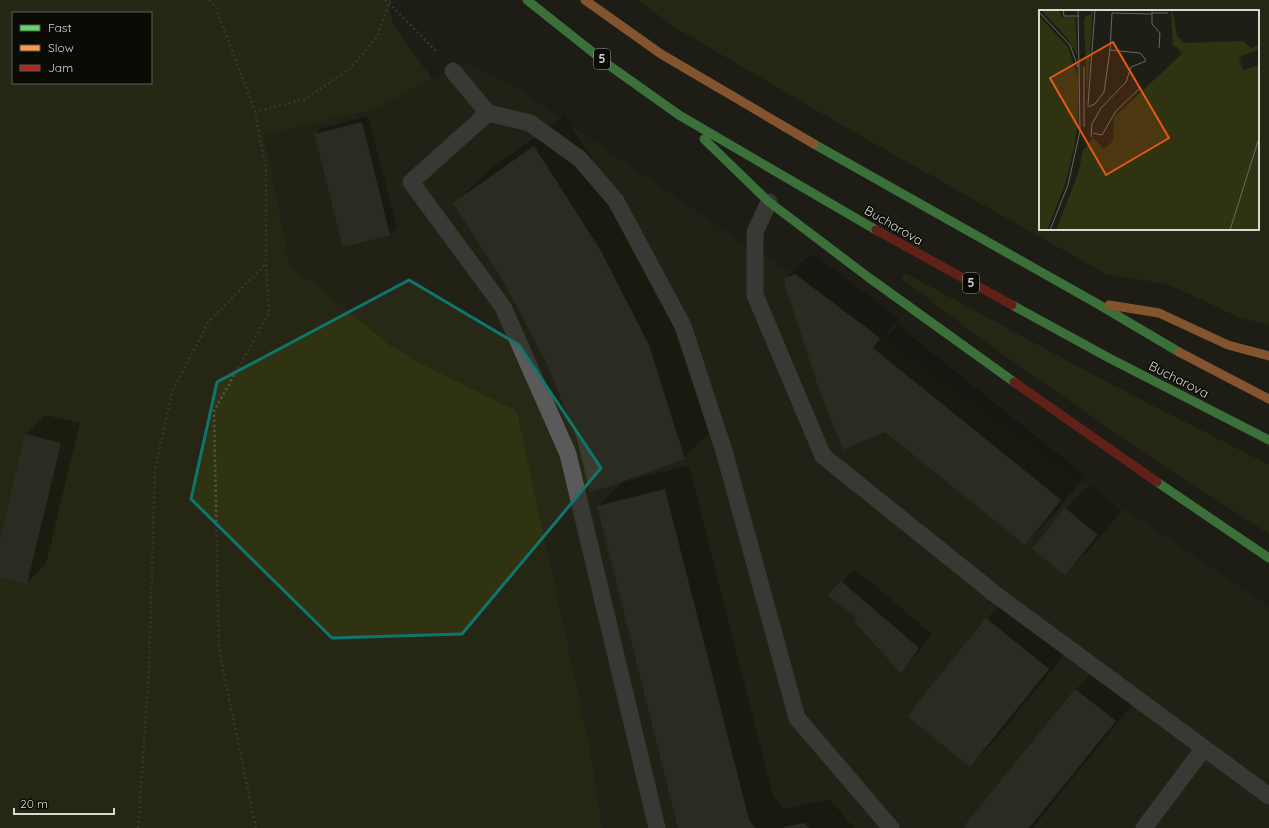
<svg xmlns="http://www.w3.org/2000/svg" width="1269" height="828" font-family="Quicksand,sans-serif">
  <rect width="100%" height="100%" fill="#1d1e16"/>
  <path fill="#272916" d="M466 63 515 87 755 252 795 274 880 338 1051 460 1269 607V828H602L589 743 517 411 422 364 388 344 320 287 290 267 264 134 375 109Z"/>
  <path fill="#303312" fill-rule="evenodd" d="M0 0H388L393 24 432 79 375 109 264 134 290 267 320 287 388 344 422 364 517 411 589 743 602 828H0ZM13 13H151V83H13Z
    M637 0H1269V325L1238 317 1168 284 1106 274 840 124 678 29ZM1040 11H1258V229H1040Z
    M905 273 1105 381 1269 465V534L1133 445 991 346 901 278Z"/>
  <path fill="#0007" d="M368 116 397 227 390 234 344 246 315 134 322 128Z
    M565 116 632 220 715 427 684 458 578 439 549 365 506 284 455 204 485 173Z
    M815 255 899 318 885 336 886 337 898 325 1085 476 1050 519 1025 544 785 279 805 259Z
    M45 415 80 423 46 564 27 583 0 577V542L26 434Z
    M689 465 773 796 783 809 830 799 854 828H680L598 506 623 482Z
    M1090 485 1122 510 1089 550 1065 574 1066 509Z
    M855 569 932 634 914 658 901 671 858 618 828 595Z
    M1011 595 1073 644 994 741 970 766 986 619Z
    M1100 665 1139 696 1033 828H968L965 826 1076 689Z"/>
  <path fill="#3b3c2f" d="M362 122 390 235 343 247 314 134Z
    M534 146 601 251 649 345 685 459 590 493 577 439 548 366 505 284 453 203Z
    M795 274 880 338 873 348 1061 500 1025 545 885 432 843 450 822 398 785 286 784 278Z
    M25 434 61 443 27 584 0 578V538Z
    M665 489 749 820 755 828H678L597 506Z
    M1065 508 1098 535 1065 575 1032 549Z
    M841 581 919 648 901 673 854 622 857 618 827 595Z
    M986 618 1049 669 970 767 907 716Z
    M1075 689 1116 721 1029 828H966L964 826Z
    M805 823 809 828H784V827Z"/>
  <g fill="none" stroke-linecap="round" stroke-linejoin="round">
    <path stroke="#555553" stroke-width="2.5" stroke-dasharray="2 3" stroke-linecap="butt" d="M209 0 216 8 255 111
      M385 0 389 3 437 52
      M138 828 149 669 155 469 172 392 209 321 266 264
      M256 828 219 650 214 411 269 313 266 264V170L255 112 305 99 351 68 377 37 389 3 391 0"/>
    <path stroke="#5a5a5b" stroke-width="17" d="M453 71 488 113 530 123 580 159 616 201 683 326 724 451 797 718 891 828
      M488 113 411 182 503 307 568 454 657 828
      M769 202 755 232V295L823 456 995 594 1204 748 1144 828
      M1204 748 1269 796"/>
    <path stroke="#63d668" stroke-width="9" d="M527 0 610 66 679 115 876 230
      M704 139 769 202 868 277 1014 382
      M814 144 1096 303 1179 352
      M1012 305 1109 358 1269 440
      M1157 482 1269 558"/>
    <path stroke="#ff974d" stroke-width="9" d="M585 0 661 54 814 144
      M1109 305 1159 313 1228 345 1269 356
      M1179 352 1269 399"/>
    <path stroke="#b3261e" stroke-width="9" d="M876 230 1012 305
      M1014 382 1157 482"/>
  </g>
  <path d="M0 0H1269V828H0ZM409 280 519 345 601 468 462 634 332 638 191 499 217 382Z" fill="#1d1e16" fill-opacity=".55" fill-rule="evenodd"/>
  <path fill="none" stroke="#0f766e" stroke-width="3" stroke-linejoin="round" d="M409 280 519 345 601 468 462 634 332 638 191 499 217 382Z"/>
  <g text-anchor="middle" stroke-width="3" stroke-linejoin="round" paint-order="stroke">
    <g fill="#0a0b05" stroke="#9a9b93" stroke-width="1">
      <rect x="594" y="49" width="16" height="20" rx="3"/>
      <rect x="963" y="273" width="16" height="20" rx="3"/>
    </g>
    <g font-size="12" font-weight="bold" fill="#d8d9d0">
      <text x="602" y="63">5</text>
      <text x="971" y="287">5</text>
    </g>
    <g font-size="13" fill="#d8d9d0" stroke="#0a0b05">
      <text transform="translate(894 225) rotate(30)" y="5">Bucharova</text>
      <text transform="translate(1179 379) rotate(27)" y="5">Bucharova</text>
    </g>
  </g>
  <g transform="translate(1039 10)">
    <rect width="220" height="220" fill="#1d1e16"/>
    <path d="M2 0H20L23 7H36L38 45 29 29ZM52 0H54L48 84 45 11 46 7 52 4ZM134 1 138 26 145 33 204 31 212 38 220 35V39L200 47 204 60 220 55V220H17L39 164 44 140 54 128 65 139 74 131 75 107 143 44 137 36H134L132 2ZM0 6 29 37 39 68V112L35 138 26 174 8 220H0Z" fill="#303312"/>
    <path fill="none" stroke="#686960" stroke-width="1" d="M24 0 25 6H40M113 0V14L121 23 120 38M0 2 31 35 39 57M113 3H129M71 40 73 3 113 4M49 95 56 0M48 97 56 94 65 82 71 40 101 43 104 46 107 51 92 57 87 72 62 98 53 114 52 127M45 117V57M54 123 63 125 77 101 102 77M11 220 29 175 41 121 39 0M191 220 220 128"/>
    <path fill="#e8590c" fill-opacity="0.15" stroke="#e8590c" stroke-width="2" d="M74 32 130 128 67 165 11 68Z"/>
    <rect width="220" height="220" fill="none" stroke="#d8d9d0" stroke-width="2"/>
  </g>
  <rect x="12" y="12" width="140" height="72" fill="#0a0b05" stroke="#5c5d56"/>
  <rect x="20" y="25" width="20" height="6" fill="#63d668" stroke="#5c5d56"/>
  <text x="48" y="32" font-size="12" fill="#d8d9d0">Fast</text>
  <rect x="20" y="45" width="20" height="6" fill="#ff974d" stroke="#5c5d56"/>
  <text x="48" y="52" font-size="12" fill="#d8d9d0">Slow</text>
  <rect x="20" y="65" width="20" height="6" fill="#b3261e" stroke="#5c5d56"/>
  <text x="48" y="72" font-size="12" fill="#d8d9d0">Jam</text>
  <path d="M14 808v6h100v-6" fill="none" stroke="#d8d9d0" stroke-width="2"/>
  <text x="20" y="808" font-size="12" fill="#d8d9d0" stroke="#0a0b05" stroke-width="3" paint-order="stroke">20 m</text>
</svg>
